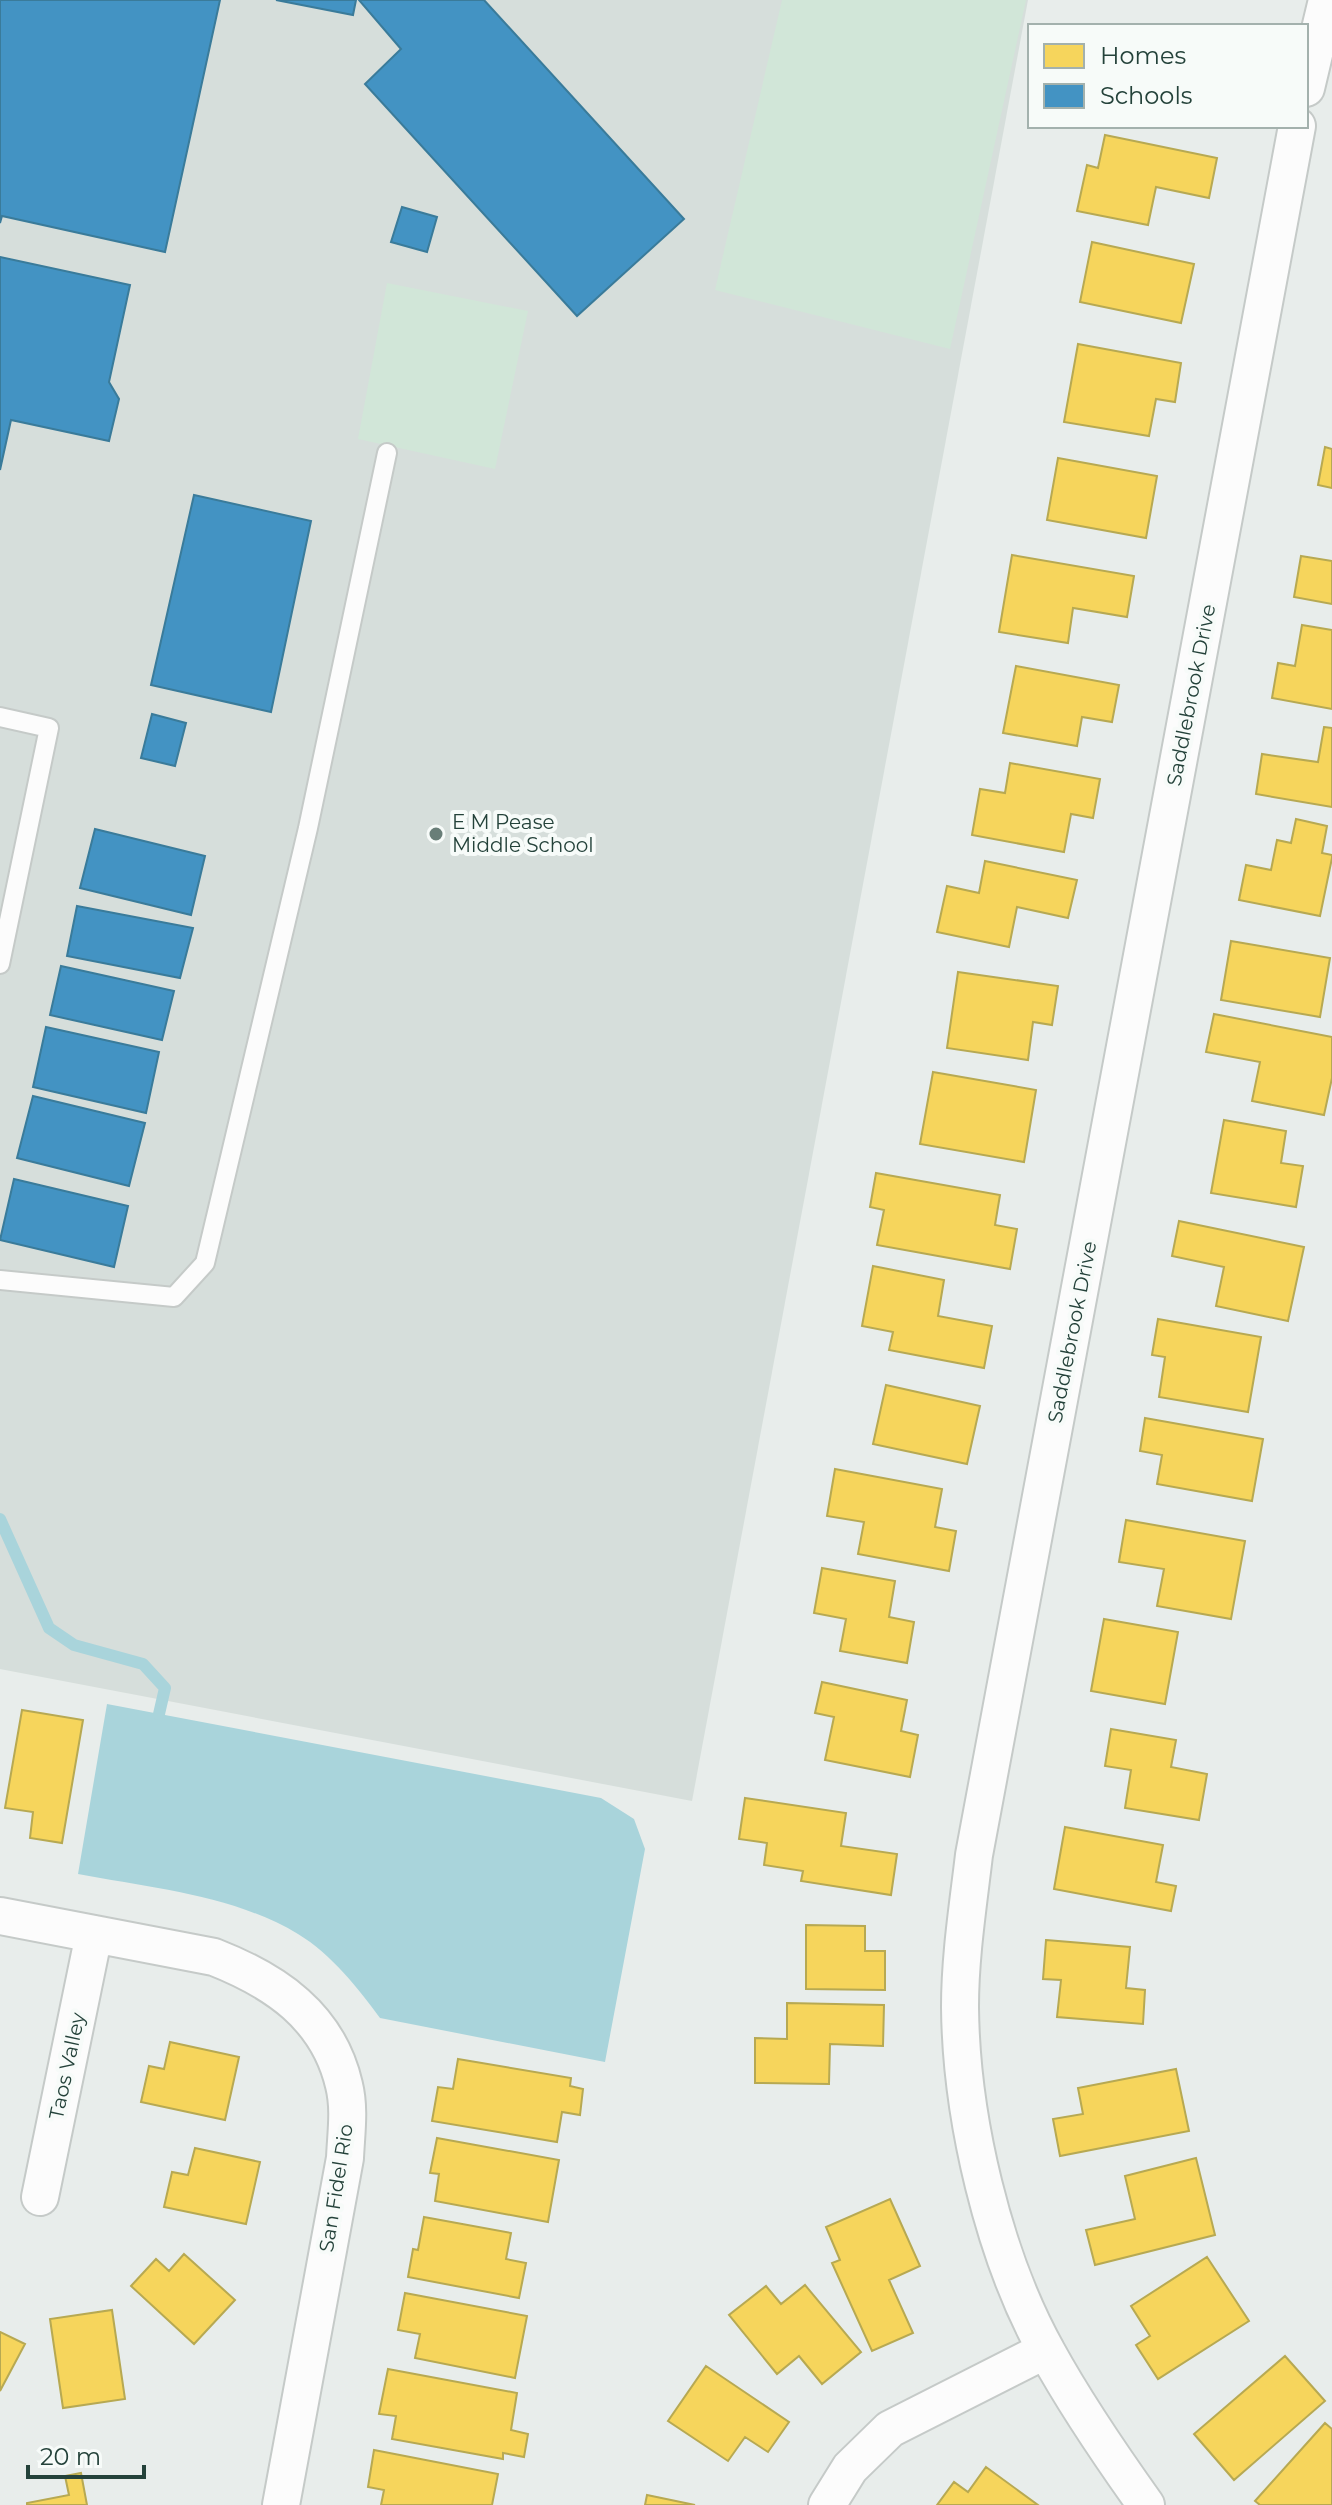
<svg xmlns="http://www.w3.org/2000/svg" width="1332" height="2505" font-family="Montserrat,sans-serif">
  <rect width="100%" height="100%" fill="#e8edeb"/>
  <path fill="#d6dedb" d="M0 0H1028L692 1801 0 1669Z"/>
  <path fill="#d1e6d8" d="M782 0H1026L950 349 715 290Z
    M387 283 528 311 495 469 358 439Z"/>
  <path fill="#a9d4db" d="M107 1704 601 1798 634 1819 645 1849 605 2062 380 2018C358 1988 331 1954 298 1934 233 1895 152 1888 78 1874Z"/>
  <path fill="#f6d55c" stroke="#b7a952" stroke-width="2" d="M1105 135 1217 158 1209 198 1156 187 1148 225 1077 211 1087 165 1098 168Z
    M1092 242 1194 264 1181 323 1080 302Z
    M1078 344 1181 363 1175 402 1156 399 1149 436 1064 422Z
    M1325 447 1332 449V488L1318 485Z
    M1058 458 1157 476 1146 538 1047 520Z
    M1012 555 1134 576 1127 617 1073 608 1068 643 999 632Z
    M1301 556 1332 561V604L1294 597Z
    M1302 625 1332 630V709L1272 698 1278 663 1295 666Z
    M1016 666 1119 685 1112 722 1082 717 1077 746 1003 733Z
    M1324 727 1332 728V807L1256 794 1262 754 1318 762Z
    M1010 763 1100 779 1093 818 1071 814 1064 852 972 835 980 789 1005 793Z
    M1296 819 1327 826 1322 853 1332 855V858L1320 916 1239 900 1246 865 1271 870 1277 840 1291 843Z
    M985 861 1077 880 1068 918 1017 907 1009 947 937 932 947 886 979 893Z
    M1231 941 1330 958 1320 1017 1221 1000Z
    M958 972 1058 986 1052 1025 1033 1022 1028 1060 947 1048Z
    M1214 1014 1332 1037V1078L1324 1115 1252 1101 1260 1062 1206 1052Z
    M933 1072 1036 1090 1024 1162 920 1144Z
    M1224 1120 1286 1131 1281 1163 1303 1166 1296 1207 1211 1193Z
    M876 1173 1000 1195 995 1225 1017 1229 1010 1269 877 1245 884 1210 870 1207Z
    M1179 1221 1304 1247 1288 1321 1216 1306 1224 1267 1172 1256Z
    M873 1266 944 1280 938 1316 992 1326 984 1368 889 1350 893 1332 862 1326Z
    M1158 1319 1261 1337 1248 1412 1159 1397 1165 1357 1152 1355Z
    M886 1385 980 1406 967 1464 873 1444Z
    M1145 1418 1263 1439 1252 1501 1157 1484 1162 1455 1140 1451Z
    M835 1469 942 1489 935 1527 956 1531 949 1571 858 1554 864 1522 827 1516Z
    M1126 1520 1245 1541 1231 1619 1157 1606 1164 1569 1119 1562Z
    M822 1568 895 1581 889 1617 914 1622 907 1663 840 1651 846 1619 814 1613Z
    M1104 1619 1178 1632 1165 1704 1091 1691Z
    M822 1682 907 1700 901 1731 918 1735 910 1777 825 1760 834 1717 815 1713Z
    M22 1710 83 1720 62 1843 30 1838 33 1812 5 1808Z
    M1111 1729 1176 1740 1171 1767 1207 1774 1199 1820 1125 1808 1131 1770 1105 1766Z
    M745 1798 846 1813 841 1846 897 1854 891 1895 801 1881 803 1871 764 1865 767 1843 739 1839Z
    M1065 1827 1163 1845 1156 1882 1176 1886 1171 1911 1054 1889Z
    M806 1925 865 1926V1951H885V1990L806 1989Z
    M1046 1940 1130 1947 1126 1988 1145 1990 1143 2024 1057 2017 1061 1980 1043 1979Z
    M787 2003 884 2005 883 2046 830 2044 829 2084 755 2083V2038L787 2039Z
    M170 2042 239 2057 225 2120 141 2102 149 2066 164 2069Z
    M458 2059 571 2078 570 2086 583 2089 580 2115 562 2112 557 2142 432 2121 438 2087 453 2089Z
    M1176 2069 1189 2131 1060 2156 1053 2119 1083 2114 1078 2088Z
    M437 2138 559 2160 548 2222 435 2201 439 2174 430 2173Z
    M195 2148 260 2162 246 2224 164 2207 172 2172 188 2175Z
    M1196 2158 1215 2235 1095 2265 1086 2230 1135 2219 1125 2176Z
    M890 2199 920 2266 889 2280 913 2333 872 2351 832 2263 840 2260 826 2227Z
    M424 2217 511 2233 506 2259 526 2263 519 2298 408 2277 413 2249 418 2250Z
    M184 2254 235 2300 194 2344 131 2286 156 2259 169 2271Z
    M1207 2257 1249 2321 1158 2379 1136 2345 1150 2336 1131 2306Z
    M805 2285 861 2352 822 2384 799 2356 777 2374 729 2315 766 2286 781 2304Z
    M405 2293 527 2316 515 2378 415 2358 420 2334 398 2330Z
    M112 2310 125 2399 63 2408 50 2319Z
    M0 2332 25 2344 0 2391Z
    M1285 2356 1325 2401 1234 2480 1194 2434Z
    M706 2366 789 2422 768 2452 745 2437 728 2461 668 2421Z
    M388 2369 517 2393 511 2430 528 2434 524 2457 503 2453V2459L392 2439 396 2416 379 2414Z
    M1325 2423 1332 2429V2505H1260L1255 2501Z
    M374 2450 498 2474 492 2505H381L384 2490 368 2487Z
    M986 2467 1038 2505H937L954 2482 968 2492Z
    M81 2473 87 2505H27V2503L69 2495 65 2476Z
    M647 2495 695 2505H645Z"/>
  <path fill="#4393c3" stroke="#3a7b9a" stroke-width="2" d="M0 0H220L165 252 2 216 0 223Z
    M276 0H356L353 15Z
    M359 0H484L684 219 577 316 365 84 401 49Z
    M402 207 437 217 427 252 391 242Z
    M0 257 130 285 109 382 119 399 109 441 11 420 0 470Z
    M194 495 311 521 271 712 151 685Z
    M152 714 186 723 175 766 141 758Z
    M95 829 205 856 191 915 80 888Z
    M77 906 193 928 180 978 67 956Z
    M61 966 174 991 162 1040 50 1015Z
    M46 1027 159 1052 146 1113 33 1087Z
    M33 1096 145 1123 129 1186 17 1158Z
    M14 1179 128 1206 114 1267 0 1240Z"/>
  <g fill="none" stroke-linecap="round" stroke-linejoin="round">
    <path stroke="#a9d4db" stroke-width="12" d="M0 1519 49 1628 74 1645 143 1664 165 1688 159 1714"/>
    <g stroke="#c5cac8" stroke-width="22">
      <path id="lane" d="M0 717 49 728 0 964
        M0 1280 174 1297 205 1263 308 828 387 453"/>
    </g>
    <g stroke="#c5cac8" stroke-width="40">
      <path id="street" d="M1306 88 1327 0
        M0 1916 214 1957C275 1981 328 2016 344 2085 350 2109 346 2134 345 2158L281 2505
        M40 2197 94 1934
        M827 2505 850 2468 890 2429 1046 2350
        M1146 2505C1111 2456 1076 2405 1047 2352 993 2255 961 2117 960 2007 960 1956 968 1906 974 1855L1297 126"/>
    </g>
    <use href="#lane" stroke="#fcfcfc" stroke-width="18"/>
    <use href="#street" stroke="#fcfcfc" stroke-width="36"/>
  </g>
  <circle fill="#697e78" stroke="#f7fbf9" stroke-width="3" cx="436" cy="834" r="8"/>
  <g text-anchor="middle" stroke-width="8" stroke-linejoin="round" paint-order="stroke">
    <g font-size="20" fill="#24423a" stroke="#f7fbf9">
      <text transform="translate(1191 695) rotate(-79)" y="7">Saddlebrook Drive</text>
      <text transform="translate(1072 1332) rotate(-79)" y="7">Saddlebrook Drive</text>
      <text transform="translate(67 2066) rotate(-78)" y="7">Taos Valley</text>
      <text transform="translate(336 2188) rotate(-81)" y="7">San Fidel Rio</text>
    </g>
    <g font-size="20" fill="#24423a" stroke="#f7fbf9" text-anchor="start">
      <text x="452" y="829">E M Pease<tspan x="452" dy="23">Middle School</tspan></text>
    </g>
  </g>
  <rect x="1028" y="24" width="280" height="104" fill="#f7fbf9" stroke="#a3b1ad" stroke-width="2"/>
  <rect x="1044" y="44" width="40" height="24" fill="#f6d55c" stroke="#a3b1ad" stroke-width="2"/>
  <text x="1100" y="64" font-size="24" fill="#24423a">Homes</text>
  <rect x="1044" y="84" width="40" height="24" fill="#4393c3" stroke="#a3b1ad" stroke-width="2"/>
  <text x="1100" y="104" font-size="24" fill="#24423a">Schools</text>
  <path d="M28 2465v12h116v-12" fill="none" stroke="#24423a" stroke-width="4"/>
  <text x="40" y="2465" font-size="24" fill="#24423a" stroke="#f7fbf9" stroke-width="6" paint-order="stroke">20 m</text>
</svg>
